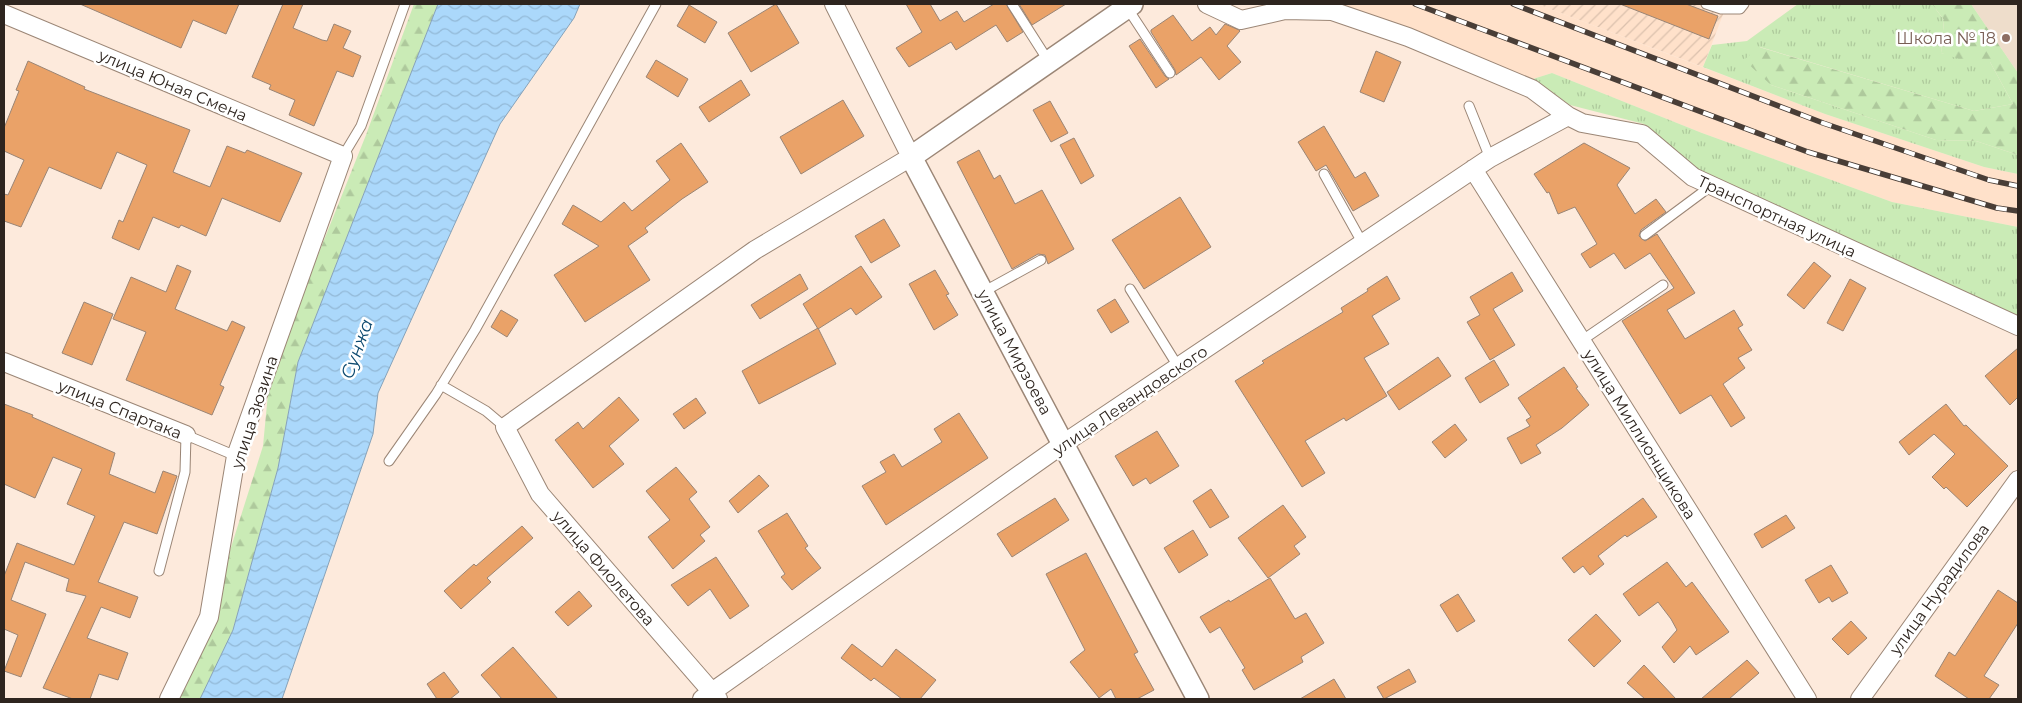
<svg xmlns="http://www.w3.org/2000/svg" width="2022" height="703" font-family="Montserrat,sans-serif">
  <defs>
    <pattern id="industrial-furrows" width="10" height="10" patternUnits="userSpaceOnUse" patternTransform="scale(1.25)"><rect width="10" height="10" fill="#ffe1ca"/><path d="M-1 1l2-2M0 10L10 0M9 11l2-2" fill="none" stroke="#dbc1ad"/></pattern>
    <pattern id="grass-tufts" width="24" height="20" patternUnits="userSpaceOnUse" patternTransform="scale(1.25)"><rect width="24" height="20" fill="#caebb6"/><path d="M3 7l-1-3M5 7V3M7 7l1-3M15 17l-1-3M17 17v-4M19 17l1-3" fill="none" stroke="#aec99c"/></pattern>
    <pattern id="forest-firs" width="22" height="20" patternUnits="userSpaceOnUse" patternTransform="scale(1.25)"><rect width="22" height="20" fill="#caebb6"/><path d="M5 1l3.5 6h-7zM16 11l3.5 6h-7z" fill="#aec99c"/></pattern>
    <pattern id="water-waves" width="16" height="10" patternUnits="userSpaceOnUse" patternTransform="scale(1.25)"><rect width="16" height="10" fill="#abd8fb"/><path d="M0 5q4-4 8 0t8 0" fill="none" stroke="#93b9d7"/></pattern>
  </defs>
  <rect width="100%" height="100%" fill="#fdeadc"/>
  <path fill="url(#industrial-furrows)" d="M1537 4H1727L1703 67Z"/>
  <path fill="#eeddcb" d="M1971 4H2018V73Z"/>
  <path fill="#ffe1ca" d="M1338 4H1537L1825 114 1984 167 2018 174V227L1892 202 1702 133 1552 73 1533 79Z"/>
  <path fill="url(#grass-tufts)" d="M1798 4H1932L1944 20 1941 53 1990 62 2013 104 1974 111 1760 47 1771 85 1936 140 1976 141 2018 155V174L1984 167 1825 114 1703 67 1712 45 1747 41Z
    M1552 73 1702 133 1892 202 2018 227V316L1698 169 1644 124 1570 105 1533 79Z"/>
  <path fill="url(#forest-firs)" d="M414 4H438L298 362 278 468 233 630 200 699H177L217 621 227 560 263 446 269 383 284 340 366 135Z
    M1932 4H1971L2018 73V155L1976 141 1936 140 1771 85 1744 60 1759 47 1974 111 2013 104 1990 62 1977 65 1941 53 1944 20Z"/>
  <path fill="url(#water-waves)" stroke="#86a2b9" d="M438 4H580L574 18 500 124 378 393 373 434 282 699H200L233 630 278 468 298 362Z"/>
  <path fill="#eaa268" stroke="#9a8575" d="M80 4H239L226 34 193 20 181 48Z
    M283 4H303L293 28 322 40 327 41 334 24 351 31 343 48 361 56 353 77 337 71 314 126 289 115 295 100 269 89 271 85 252 77Z
    M776 4 799 43 751 72 728 33Z
    M906 4H930L940 21 957 11 964 22 994 4H1006L1023 32 1007 42 996 25 956 50 951 42 909 67 896 48 922 32Z
    M1019 4H1066L1032 25Z
    M1620 4H1686L1718 16 1709 39Z
    M689 5 717 22 705 43 677 26Z
    M1173 15 1192 41 1210 27 1216 35 1225 24 1239 30 1240 31 1227 46 1241 62 1219 80 1201 57 1176 75 1175 70 1151 32V30Z
    M1140 39 1165 76 1169 79 1156 88 1129 46Z
    M1376 51 1401 62 1384 102 1360 92Z
    M656 60 688 79 678 97 646 77Z
    M28 61 85 87 84 89 190 130 173 172 210 187 227 146 245 153 247 150 302 173 280 222 222 198 206 236 181 225 179 228 153 217 139 250 112 238 119 220 123 222 147 165 117 152 101 189 49 167 21 227 4 221V194L8 195 24 160 4 151V128L19 91 16 90Z
    M741 80 750 95 709 122 699 107Z
    M843 100 864 136 801 174 780 137Z
    M1050 101 1068 133 1051 142 1033 110Z
    M1324 126 1355 178 1365 172 1379 196 1353 211 1326 165 1316 171 1298 142Z
    M1074 138 1094 176 1081 184 1060 145Z
    M681 143 708 182 682 199 645 228 648 232 628 246 650 280 585 322 554 275 599 246 562 224 573 205 601 222 624 202 632 211 670 180 656 161Z
    M1584 143 1630 168 1617 185 1635 214 1656 199 1666 212 1641 230 1639 236 1645 241 1657 234 1695 293 1667 310 1685 339 1734 310 1743 325 1738 328 1752 350 1738 358 1745 368 1723 384 1745 418 1731 427 1711 395 1680 414 1622 321 1674 288 1650 253 1625 269 1614 253 1590 268 1581 254 1597 244 1575 207 1558 214 1549 192 1547 193 1534 174Z
    M979 150 994 179 1000 175 1015 204 1042 190 1074 249 1048 264 1045 255 1038 254 1012 269 957 162Z
    M1180 197 1211 247 1144 289 1112 240Z
    M884 219 900 246 871 263 855 236Z
    M1814 262 1831 276 1804 309 1787 295Z
    M177 265 191 271 175 309 227 331 232 321 245 327 220 385 224 387 212 415 126 380 146 332 113 319 131 277 166 292Z
    M861 266 882 297 856 315 851 308 818 329 803 304Z
    M935 270 949 294 946 295 958 315 934 330 909 284Z
    M1512 272 1523 291 1493 309 1515 345 1490 360 1467 322 1480 315 1470 297Z
    M800 274 808 289 760 319 751 305Z
    M1387 276 1400 299 1372 316 1389 344 1364 358 1387 396 1346 421 1344 418 1305 441 1325 473 1302 487 1235 381 1264 363 1262 361 1343 312 1341 308 1368 291 1367 289Z
    M1850 279 1866 288 1843 331 1827 323Z
    M1115 299 1129 322 1111 333 1097 310Z
    M84 302 113 314 92 365 62 353Z
    M501 310 518 320 507 337 491 327Z
    M818 328 836 364 759 404 742 371Z
    M2018 348V397L2010 405 1985 376Z
    M1438 357 1451 376 1399 410 1387 392Z
    M1494 360 1509 385 1480 403 1465 378Z
    M1564 367 1578 387 1576 388 1589 405 1562 428 1536 445 1541 453 1521 464 1507 438 1530 426 1526 420 1531 417 1518 398Z
    M619 397 639 420 609 446 624 464 593 488 555 440 578 422 583 429Z
    M696 398 706 413 684 429 673 414Z
    M4 404 33 415 32 417 115 453 109 474 155 493 163 471 177 476 157 534 124 522 98 582 138 597 130 618 101 607 87 638 128 653 118 680 99 674 90 699H73L43 688 86 596 66 591 69 579 25 562 11 600 46 614 21 677 4 671 18 635 4 629V576L17 543 74 565 95 516 67 504 82 469 53 457 35 498 4 484Z
    M1946 404 1964 426 1966 425 2008 466 1967 507 1946 487 1944 489 1932 477 1955 454 1934 434 1909 455 1899 442Z
    M959 413 988 458 886 525 862 486 886 472 880 462 894 454 902 467 942 442 934 429Z
    M1455 424 1467 440 1445 458 1432 442Z
    M1157 431 1179 466 1150 484 1146 478 1133 486 1115 456Z
    M676 467 697 492 689 499 710 527 700 535 705 541 673 569 648 537 670 520 646 491Z
    M759 475 769 486 738 513 729 501Z
    M1211 489 1229 517 1210 528 1193 501Z
    M1055 498 1069 520 1012 557 997 534Z
    M1643 498 1657 517 1627 537 1625 535 1598 556 1604 564 1590 575 1583 566 1574 573 1562 558Z
    M1283 505 1306 537 1294 546 1300 554 1268 578 1238 538Z
    M787 513 808 546 805 548 821 568 792 590 781 577 785 574 758 531Z
    M1786 515 1795 528 1762 548 1754 534Z
    M522 526 533 538 487 578 491 582 461 609 444 591 474 564 476 566Z
    M1193 530 1208 555 1179 573 1164 548Z
    M1086 553 1138 652 1134 654 1154 690 1137 699H1116L1111 689 1099 698 1070 662 1085 650 1046 574Z
    M716 557 749 606 730 619 710 589 688 606 671 585Z
    M1667 562 1686 587 1692 582 1729 632 1696 655 1690 646 1674 663 1662 647 1677 630 1671 619 1658 602 1639 616 1623 594Z
    M1831 565 1848 593 1832 602 1829 597 1819 603 1805 580Z
    M1270 578 1295 619 1306 613 1324 643 1301 657 1303 662 1254 690 1242 670 1245 668 1220 627 1210 633 1200 617 1229 600 1230 602Z
    M1998 590 2018 603V623L1984 676 1999 685 1989 699H1969L1935 676 1949 652 1955 656Z
    M579 591 592 606 568 626 555 612Z
    M1458 594 1475 621 1457 632 1440 605Z
    M1596 614 1621 641 1594 667 1568 640Z
    M1851 621 1867 638 1848 655 1832 639Z
    M852 644 882 667 896 649 936 680 920 699H902L874 678 871 681 841 658Z
    M513 647 558 699H502L481 675Z
    M1747 660 1759 673 1729 699H1701Z
    M1644 665 1676 699H1645L1627 683Z
    M1409 669 1416 682 1384 699 1377 687Z
    M444 672 459 692 450 699H437L427 684Z
    M1334 679 1346 699H1300Z"/>
  <g fill="none" stroke-linecap="round" stroke-linejoin="round">
    <g stroke="#9b8676" stroke-width="11">
      <path id="service" d="M1012 4 1049 62
        M1706 4 1721 9H1740L1744 4
        M1126 6 1170 73
        M1469 106 1490 158
        M343 156 361 126 405 4
        M1324 174 1363 244
        M1645 235 1711 186
        M1130 289 1179 368
        M983 292 1041 260
        M1581 341 1663 285
        M441 385 486 411 505 427
        M389 461 436 394 475 330 656 4
        M159 571 185 472 186 435 236 456"/>
    </g>
    <g stroke="#9b8676" stroke-width="20">
      <path id="minor" d="M1207 4 1241 20 1285 10 1332 11 1408 37 1532 89 1568 116 1582 123 1642 134 1693 177 2018 326
        M4 14 343 156 236 456 209 617 169 699
        M1473 169 1807 699
        M4 362 186 435
        M702 699 1063 444 1490 158 1568 116
        M718 699 540 494 505 427 755 250 911 157 834 4
        M1860 699 2018 480"/>
    </g>
    <g stroke="#9b8676" stroke-width="24">
      <path id="tertiary" d="M1132 4 911 157 1198 699"/>
    </g>
    <use href="#service" stroke="#fff" stroke-width="9"/>
    <use href="#minor" stroke="#fff" stroke-width="18"/>
    <use href="#tertiary" stroke="#fff" stroke-width="21"/>
    <g stroke="#493e37" stroke-width="5.5">
      <path id="rail" d="M1415 4 1808 152 1997 208 2018 211
        M1513 4 1823 123 1989 180 2018 186"/>
    </g>
    <use href="#rail" stroke="#fff" stroke-width="4" stroke-dasharray="11" stroke-linecap="butt"/>
  </g>
  <circle fill="#8d6e63" stroke="#fff" stroke-width="2" cx="2006" cy="38" r="5"/>
  <g text-anchor="middle" stroke-width="5" stroke-linejoin="round" paint-order="stroke">
    <g font-size="16" fill="#785e54" stroke="#fff" text-anchor="end">
      <text x="1996" y="44">Школа № 18</text>
    </g>
    <g font-size="16" fill="#2e251f" stroke="#fff">
      <text transform="translate(173 85) rotate(23)" y="6">улица Юная Смена</text>
      <text transform="translate(1777 216) rotate(25)" y="6">Транспортная улица</text>
      <text transform="translate(1015 352) rotate(62)" y="6">улица Мирзоева</text>
      <text transform="translate(1130 400) rotate(-34)" y="6">улица Левандовского</text>
      <text transform="translate(120 409) rotate(22)" y="6">улица Спартака</text>
      <text transform="translate(254 412) rotate(-72)" y="6">улица Зюзина</text>
      <text transform="translate(1640 434) rotate(58)" y="6">улица Миллионщикова</text>
      <text transform="translate(604 568) rotate(49)" y="6">улица Фиолетова</text>
      <text transform="translate(1939 589) rotate(-54)" y="6">улица Нурадилова</text>
    </g>
    <g font-size="18" font-style="italic" fill="#0d4a70" stroke="#fff">
      <text transform="translate(357 349) rotate(-70)" y="6">Сунжа</text>
    </g>
  </g>
  <rect width="2022" height="703" fill="none" stroke="#2e251f" stroke-width="10"/>
</svg>
